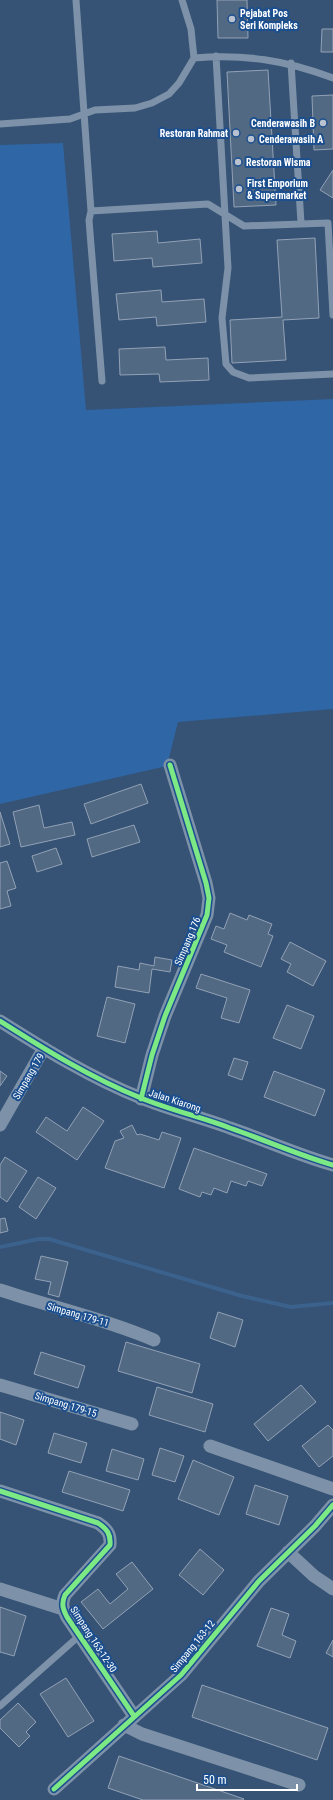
<svg xmlns="http://www.w3.org/2000/svg" width="333" height="1800" font-family="'Roboto Condensed',sans-serif">
  <rect width="100%" height="100%" fill="#365274"/>
  <path fill="#2f66a5" d="M63 143 86 410 333 399V709L178 722 167 766 0 804V145Z"/>
  <g fill="none" stroke-linecap="round" stroke-linejoin="round">
    <path stroke="#3b618d" stroke-width="4" d="M0 1247 39 1239H49L242 1296 291 1307 333 1303"/>
  </g>
  <path fill="#526984" stroke="#92a2b6" d="M217 0H247L248 38H218Z
    M322 29H333V52H321Z
    M268 70 276 205 234 207 227 72Z
    M333 95V149L314 150 312 96Z
    M333 170V198L320 190Z
    M157 231 158 243 200 239 202 263 153 267 152 258 114 261 112 234Z
    M315 238 319 318 283 320 286 360 232 363 230 320 282 317 277 240Z
    M161 290 162 302 204 299 206 322 157 326 156 317 119 320 116 294Z
    M165 347 166 360 208 358 209 380 160 382 159 374 120 375 119 349Z
    M141 784 148 803 91 824 84 804Z
    M39 805 44 828 72 822 75 835 21 847 13 812Z
    M0 812 10 844 0 847Z
    M134 825 140 842 92 857 87 839Z
    M56 848 62 864 37 872 32 856Z
    M7 861 16 888 7 891 11 906 0 909V863Z
    M230 913 247 920 249 915 272 924 268 934 273 936 261 967 224 952 227 945 211 939 216 926 224 929Z
    M290 942 326 961 313 986 287 972 291 964 281 959Z
    M155 957 172 960 170 972 152 969 149 993 115 987 118 966 139 970 140 963 154 966Z
    M201 974 250 990 239 1023 221 1018 227 998 196 988Z
    M107 997 135 1004 125 1043 97 1036Z
    M287 1005 314 1016 301 1049 273 1038Z
    M234 1058 248 1062 242 1080 228 1075Z
    M0 1071 7 1076 0 1086Z
    M274 1071 325 1090 315 1116 264 1097Z
    M83 1107 104 1121 77 1160 36 1132 46 1117 67 1131Z
    M132 1125 137 1135 140 1134 159 1140 162 1132 181 1138 164 1188 105 1168 115 1141 124 1138 120 1131Z
    M194 1148 267 1174 262 1186 248 1181 246 1186 231 1181 227 1193 214 1188 211 1195 202 1192 200 1197 179 1189Z
    M5 1157 27 1171 7 1202 0 1197V1165Z
    M38 1177 56 1188 36 1219 19 1207Z
    M5 1218 8 1231 0 1233V1219Z
    M41 1256 68 1262 59 1297 48 1294 51 1282 35 1279Z
    M218 1312 243 1320 235 1347 210 1338Z
    M126 1342 200 1364 192 1393 118 1371Z
    M41 1352 85 1366 78 1388 34 1374Z
    M301 1385 316 1402 268 1441 254 1424Z
    M157 1387 213 1404 205 1432 149 1415Z
    M0 1412 24 1420 16 1445 0 1439Z
    M328 1425 333 1430V1456L319 1467 302 1446Z
    M54 1433 87 1443 81 1463 48 1453Z
    M160 1448 184 1456 175 1482 152 1475Z
    M112 1449 144 1459 138 1480 106 1471Z
    M193 1460 234 1477 219 1515 178 1499Z
    M69 1471 130 1490 123 1511 62 1492Z
    M255 1485 288 1496 279 1525 246 1514Z
    M200 1549 224 1570 203 1595 179 1575Z
    M132 1562 153 1589 103 1629 81 1602 98 1589 110 1604 128 1589 116 1574Z
    M0 1607 26 1616 14 1656 0 1652Z
    M271 1608 289 1614 282 1635 296 1641 290 1658 257 1646Z
    M333 1640V1657L326 1653Z
    M66 1678 94 1721 68 1737 40 1694Z
    M202 1685 328 1728 317 1760 192 1717Z
    M18 1703 36 1722 26 1732 30 1736 19 1747 0 1728V1720Z
    M119 1756 244 1799 243 1800H143L108 1788Z"/>
  <g fill="none" stroke-linecap="round" stroke-linejoin="round">
    <path stroke="#7d92a8" stroke-width="7" d="M76 0 91 211 89 220 102 381
      M216 56 228 268 222 318 226 364 233 372 249 378 333 374
      M194 58C245 54 285 60 333 78
      M291 63 301 223
      M0 124 70 119 95 110 135 108 152 103 169 94 179 83 194 58 191 29 182 0
      M91 211 208 204 244 226 328 223 333 315
      M0 1706 79 1636"/>
    <path stroke="#7d92a8" stroke-width="13" d="M0 1021C46 1050 91 1078 141 1098 170 1110 201 1117 230 1128 265 1140 298 1155 333 1165
      M141 1099 152 1055 165 1016 207 915 209 898 206 883 170 765
      M0 1125 44 1048
      M0 1290C51 1307 105 1319 154 1340
      M0 1385 132 1424
      M210 1446 333 1489
      M0 1491 98 1523C107 1529 111 1534 110 1545L65 1595C61 1604 63 1609 67 1617L134 1716
      M288 1552 314 1576 333 1589
      M0 1589 63 1609
      M124 1725 142 1734 299 1785
      M54 1789 181 1675 259 1581 315 1526 333 1505"/>
    <g stroke="#1b4f8f" stroke-width="8">
      <path id="cycleway" d="M0 1021C46 1050 91 1078 141 1098 170 1110 201 1117 230 1128 265 1140 298 1155 333 1165
        M141 1099 152 1055 165 1016 207 915 209 898 206 883 170 765
        M0 1491 98 1523C107 1529 111 1534 110 1545L65 1595C61 1604 63 1609 67 1617L134 1716
        M54 1789 181 1675 259 1581 315 1526 333 1505"/>
    </g>
    <use href="#cycleway" stroke="#7ce984" stroke-width="5"/>
  </g>
  <g fill="#b9c2ce" stroke="#1b4f8f" stroke-width="1.5">
    <circle cx="232" cy="19" r="4"/>
    <circle cx="323" cy="123" r="4"/>
    <circle cx="236" cy="133" r="4"/>
    <circle cx="251" cy="139" r="4"/>
    <circle cx="238" cy="162" r="4"/>
    <circle cx="239" cy="189" r="4"/>
  </g>
  <g text-anchor="middle" stroke-width="4" stroke-linejoin="round" paint-order="stroke">
    <g font-size="10" font-weight="bold" fill="#fff" stroke="#1b4f8f" text-anchor="start">
      <text x="240" y="17">Pejabat Pos<tspan x="240" dy="12">Seri Kompleks</tspan></text>
      <text x="315" y="127" text-anchor="end">Cenderawasih B</text>
      <text x="228" y="137" text-anchor="end">Restoran Rahmat</text>
      <text x="259" y="143">Cenderawasih A</text>
      <text x="246" y="166">Restoran Wisma</text>
      <text x="247" y="187">First Emporium<tspan x="247" dy="12">&amp; Supermarket</tspan></text>
    </g>
    <g font-size="10" fill="#fff" stroke="#1b4f8f">
      <text transform="translate(187 941) rotate(-67)" y="4">Simpang 176</text>
      <text transform="translate(28 1076) rotate(-60)" y="4">Simpang 179</text>
      <text transform="translate(175 1100) rotate(18)" y="4">Jalan Kiarong</text>
      <text transform="translate(78 1314) rotate(16)" y="4">Simpang 179-11</text>
      <text transform="translate(66 1404) rotate(17)" y="4">Simpang 179-15</text>
      <text transform="translate(94 1639) rotate(57)" y="4">Simpang 163-12-30</text>
      <text transform="translate(192 1646) rotate(-51)" y="4">Simpang 163-12</text>
    </g>
  </g>
  <path d="M197 1784v6h100v-6" fill="none" stroke="#ffffff" stroke-width="2"/>
  <text x="203" y="1784" font-size="12" fill="#ffffff" stroke="#1b4f8f" stroke-width="3" paint-order="stroke">50 m</text>
</svg>
